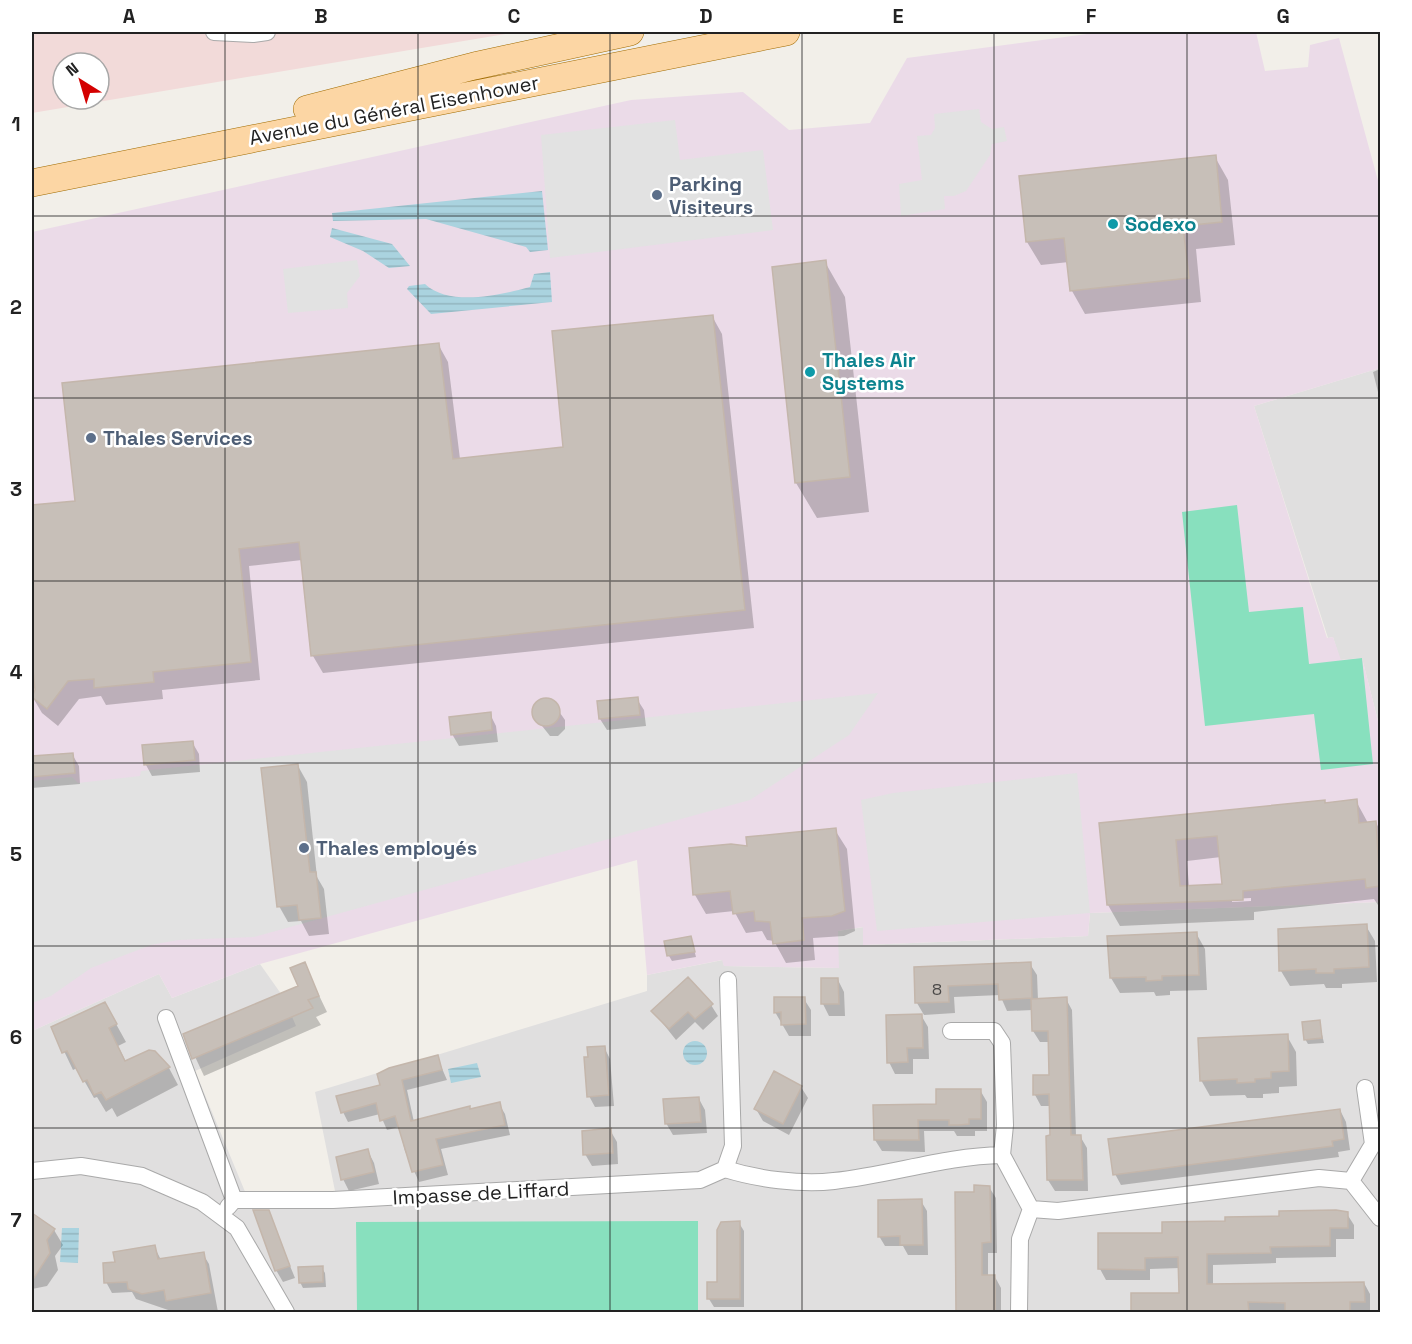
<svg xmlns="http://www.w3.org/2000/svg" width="1412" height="1344" font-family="'Space Grotesk',sans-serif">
  <defs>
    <pattern id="water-rules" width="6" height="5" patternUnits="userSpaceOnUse" patternTransform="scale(1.5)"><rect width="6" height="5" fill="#aad3df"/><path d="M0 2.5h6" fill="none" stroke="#92b5bf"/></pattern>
  </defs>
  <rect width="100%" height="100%" fill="#f2efe9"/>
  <path fill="#e0dfdf" d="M1380 368V729L1362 658 1340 660 1333 637 1328 638 1254 406Z
    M1380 902V1312H32V1031L159 974 172 998 260 964 284 998 296 1026 195 1071 246 1194 335 1191 315 1092 647 991V975L723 960 724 966 838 968V931L864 927 863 945 1088 936 1090 913Z"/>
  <path fill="#f2dad9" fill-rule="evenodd" d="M32 32H517L32 113ZM63 63H99V99H63Z"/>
  <path fill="#ebdbe8" d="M1102 32H1256L1265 71 1308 67 1310 45 1339 38 1380 188V368L1254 406 1327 638 1333 637 1341 660 1362 658 1380 729V902L1090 913 1088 936 863 945V927L838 931 839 968 724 966 722 960 647 975 637 860 260 964 172 998 159 974 32 1031V232L631 100 743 92 789 130 870 123 907 58Z"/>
  <path fill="#88e0be" d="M1237 505 1249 612 1303 607 1309 664 1362 658 1373 764 1321 770 1314 714 1205 726 1182 512Z
    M698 1221V1312H357L356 1222Z"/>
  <path fill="#e2e2e2" d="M979 109 981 122 992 129 1004 127 1007 141 992 144 990 155 966 191 954 196H944L945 209 901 216 899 184 922 180 917 136 931 135 935 128 934 114Z
    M675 120 680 160 763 150 773 230 550 258 541 135Z
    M357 260 360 276 347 293 348 308 288 313 283 269Z
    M878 693 849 735 750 800 254 937 178 940 151 945 91 968 51 996 32 1003V781L72 777 78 783 140 776 141 771Z
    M1077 773 1090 913 877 931 861 800 893 793Z"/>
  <path fill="url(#water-rules)" d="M542 191 548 250 530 252 526 247 426 219 333 221 332 213Z
    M332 228 392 244 410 266 389 268 363 251 330 237Z
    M550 272 552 302 431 314 407 289 409 286 425 284C449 307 501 295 530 287L534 274Z
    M683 1053a12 12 0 1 1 24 0a12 12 0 1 1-24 0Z
    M477 1063 481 1077 451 1083 448 1069Z
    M62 1228H79L78 1263 60 1262Z"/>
  <path fill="#0003" fill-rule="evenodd" d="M1215 157 1228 180 1235 245 1196 249 1201 302 1085 314 1072 291 1069 262 1041 265 1027 242 1020 177Z
    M825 262 845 297 869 512 817 518 796 483 773 268Z
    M712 316 722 334 754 628 323 673 313 656 302 560 249 566 260 680 162 690 163 699 106 705 101 696 79 699 58 726 42 713 32 696 37 690 32 648V507L77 502 438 344 448 362 460 459 564 448Z
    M1380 369V400L1373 372Z
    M637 699 644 710 646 726 607 730 600 719Z
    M541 700H551L565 720V729L558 736H550L535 717V707Z
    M490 714 496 726 498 742 459 746 452 734Z
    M192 742 199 754 200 772 152 776 146 765Z
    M72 754 79 766 80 784 32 788V758Z
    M298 766 307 782 317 877 324 889 329 934 309 936 301 921 288 922 279 906Z
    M1356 801 1368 823 1376 822 1380 831V908L1374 899 1254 912V920L1120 926 1108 905 1101 825 1324 802 1326 804ZM1221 857 1224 886 1189 887 1187 861ZM1251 898V901L1232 902V899Z
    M835 830 847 849 855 931 844 936 813 938 815 960 786 963 774 941 767 940 762 931 746 933 734 911 706 914 695 895 748 847Z
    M1366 926 1375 941 1377 982 1342 984V988H1326L1324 984 1290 986 1281 971 1279 930Z
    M1196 933 1205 949 1207 990 1170 991V995L1156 996 1154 992 1120 993 1111 978Z
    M691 938 696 957 672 961 669 956Z
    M304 964 327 1012 316 1017 321 1025 204 1076 185 1035 300 987Z
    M1030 964 1037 975 1038 1000 1066 999 1072 1010 1076 1136H1080L1087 1148 1088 1191H1055L1048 1180 1051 1106H1041L1035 1095 1051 1076 1050 1042H1040L1033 1031V1010L1007 1011 1000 995 954 997 955 1013 924 1015 917 1003 916 969Z
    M838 980 844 992 845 1016H829L823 1004Z
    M804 999 811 1010V1036H789L775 1012Z
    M105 1004 126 1042 118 1046 126 1062 169 1068 178 1085 117 1117 112 1108 106 1112 97 1097 94 1098 77 1068 73 1070 53 1028Z
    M711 1005 718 1016 703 1030 695 1022 676 1040 653 1011Z
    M921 1015 928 1027 929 1059H913V1074H895L889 1062Z
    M1319 1022 1324 1043 1308 1044 1305 1039Z
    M1287 1036 1296 1052 1297 1086 1279 1087V1093L1263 1094V1098H1247L1245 1095 1210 1096 1201 1080Z
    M604 1047 610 1059 614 1106 595 1107 589 1096Z
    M437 1057 447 1080 407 1090 414 1122 499 1104 505 1114 510 1135 441 1149 448 1175 419 1182 405 1151 399 1127 387 1130 380 1114 348 1122 343 1112 382 1086Z
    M801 1087 808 1098 789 1135 763 1121 756 1109Z
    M980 1090 987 1102V1131H975V1136H957L954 1131H924L925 1152 882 1151 875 1140 938 1105Z
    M699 1099 705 1110 707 1133 673 1135 666 1123Z
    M1340 1110 1346 1122 1350 1150 1338 1152 1339 1157 1121 1185 1115 1174Z
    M610 1130 617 1142 618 1164 592 1166 585 1154Z
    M368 1151 374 1163 379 1184 349 1191 343 1179Z
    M989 1187 996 1198 997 1253H988V1276L995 1277 1001 1288V1312H957L956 1193H975Z
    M921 1201 927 1211 928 1255H908L903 1246H885L879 1236Z
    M268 1212 295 1278 283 1282 276 1270Z
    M1347 1214 1354 1225V1239H1336V1257L1276 1258V1263L1213 1265V1286L1364 1283 1370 1294V1312H1133V1295L1180 1294V1268L1150 1269V1280H1106L1100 1269 1163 1234 1227 1223Z
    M32 1215 54 1230 63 1245 55 1256 58 1270 47 1286 32 1289Z
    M739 1223 744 1231V1307H714L709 1299 718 1283Z
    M154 1246 161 1260 203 1254 209 1264 218 1312H174L136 1299 132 1292 112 1293 106 1282 117 1263Z
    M322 1268 325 1273 326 1287 303 1288 300 1282Z"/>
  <path fill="#c7bfb8" stroke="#c4b6ab" stroke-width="1.5" fill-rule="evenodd" d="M1216 155 1222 222 1183 226 1189 278 1070 291 1064 238 1026 242 1019 176Z
    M826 260 850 477 795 483 772 267Z
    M713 315 745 610 311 656 299 542 239 549 251 662 153 672 154 682 94 688V679L68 681 47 709 32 697 35 690 32 659V505L75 501 62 383 439 343 453 459 563 447 552 331Z
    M638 697 640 715 599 719 597 701Z
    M532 712a14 14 0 1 1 28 0a14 14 0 1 1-28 0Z
    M491 712 492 730 451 735 449 717Z
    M193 741 195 760 144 765 142 745Z
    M73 753 75 773 32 777V756Z
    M298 764 310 872H316L321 918 299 920 297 905 277 907 261 768Z
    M1357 799 1359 823 1376 821 1380 886 1366 888 1365 879 1243 891V900L1107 905 1099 823 1325 800V803ZM1217 836 1222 884 1180 886 1176 840Z
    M836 828 845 911 832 916 802 918 804 940 773 944 770 922 755 921 754 911 733 914 730 891 693 895 689 848 731 844 747 846 746 837Z
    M1367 924 1369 967 1334 969V973H1316V969L1279 971 1278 929Z
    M1197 932 1199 975 1162 976V980L1146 981V977L1110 978 1107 936Z
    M691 936 695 952 667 956 664 941Z
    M305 962 319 996 308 1000 313 1008 192 1059 183 1034 298 986 290 968Z
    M1031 962 1032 998 999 1000 998 984 948 986 949 1002 915 1003 914 967Z
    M688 977 713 1004 695 1019 688 1012 669 1029 651 1011Z
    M821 978H838L839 1004H821Z
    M774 997H805L806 1024 781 1025V1012L774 1013Z
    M1067 997 1071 1135H1081L1083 1180H1047L1046 1136 1050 1135 1049 1094 1033 1095V1075H1049L1048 1031H1032L1031 999Z
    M105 1002 117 1024 109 1028 125 1061 149 1050 155 1051 170 1067 106 1100 101 1092 94 1095 87 1080 83 1082 67 1051 62 1053 51 1027Z
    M922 1014 923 1048H907L908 1062 887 1063 886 1015Z
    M1320 1020 1322 1038 1304 1040 1302 1022Z
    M1288 1034 1289 1071 1271 1072V1078L1255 1079V1082L1237 1083V1079L1200 1081 1198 1038Z
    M605 1046 609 1095 587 1097 584 1057H588L587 1047Z
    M438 1055 442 1070 402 1080 411 1121 470 1106V1109L500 1102 505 1125 436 1139 443 1165 412 1172 395 1116 380 1121 376 1103 341 1113 336 1096 380 1085 377 1074 389 1068Z
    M774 1071 802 1086 783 1124 754 1109Z
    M936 1089H981V1119H969V1124L959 1125H949V1120H918L919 1140H874L873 1105 936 1104Z
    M699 1097 701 1122 665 1124 663 1099Z
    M1340 1109 1344 1139 1332 1141 1333 1146 1113 1175 1108 1139Z
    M611 1128 613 1153 583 1155 582 1131Z
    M368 1149 374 1172 341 1180 336 1157Z
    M974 1185 990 1186 991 1242 982 1243V1275H995V1312H956L955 1192H974Z
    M922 1199 923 1245H900V1236L878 1237V1200Z
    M253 1210H269L290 1266 275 1271Z
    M1336 1210 1348 1212V1228H1330V1246L1270 1247 1271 1253 1207 1254V1284L1364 1282 1365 1302H1350V1312H1285V1303L1248 1302 1249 1312H1131V1293H1179L1178 1257 1145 1258V1270L1098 1269V1233H1162V1222L1225 1221V1217L1279 1216V1211Z
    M32 1213 55 1229 47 1240 50 1253 32 1281Z
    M740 1221V1299H707V1282H717V1230L721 1222Z
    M155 1245 158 1259 204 1252 211 1293 166 1301 164 1290 142 1294 128 1289 127 1282 104 1283 103 1263 115 1262 113 1252Z
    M323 1266V1282L299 1283 298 1267Z"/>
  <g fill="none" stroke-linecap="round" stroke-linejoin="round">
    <g stroke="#a9a9a9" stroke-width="18">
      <path id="street" d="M214 32 253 34 267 32
        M166 1018 234 1200 228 1207
        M951 1031H994L1002 1043 1005 1125 1002 1155
        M725 1169C757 1179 801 1185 834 1181 891 1175 945 1156 1002 1155L1031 1209 1058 1211 1319 1178 1351 1181 1380 1218
        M32 1171 81 1166 142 1176 202 1202 237 1228 286 1312
        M1351 1181 1373 1144 1365 1088
        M234 1200H333L700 1180 725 1169 733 1146 728 980
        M1019 1312 1020 1239 1031 1209"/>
    </g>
    <g stroke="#a06b00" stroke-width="28">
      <path id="primary" d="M307 109 474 66 630 32
        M32 183 786 32"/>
    </g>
    <use href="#street" stroke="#fff" stroke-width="16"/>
    <use href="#primary" stroke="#fcd6a4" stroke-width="27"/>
  </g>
  <path fill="none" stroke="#222" stroke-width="1.5" stroke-opacity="0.55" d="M225 32V1312M418 32V1312M610 32V1312M802 32V1312M994 32V1312M1187 32V1312M32 216H1380M32 398H1380M32 581H1380M32 763H1380M32 946H1380M32 1128H1380"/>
  <g fill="#5c6f8a" stroke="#fff" stroke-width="2">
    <circle cx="657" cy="195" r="6"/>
    <circle cx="91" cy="438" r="6"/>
    <circle cx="304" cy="848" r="6"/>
  </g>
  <g fill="#0f9aa8" stroke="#fff" stroke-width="2">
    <circle cx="1113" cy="224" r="6"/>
    <circle cx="810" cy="372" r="6"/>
  </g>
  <g text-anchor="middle" stroke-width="5" stroke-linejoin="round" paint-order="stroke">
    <g font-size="16" fill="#4b4948">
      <text x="937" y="995">8</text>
    </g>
    <g font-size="20" fill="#222" stroke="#fff">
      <text transform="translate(394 110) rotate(-11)" y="7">Avenue du Général Eisenhower</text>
      <text transform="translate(481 1193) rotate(-3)" y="7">Impasse de Liffard</text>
    </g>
    <g font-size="20" font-weight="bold" fill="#4e5e75" stroke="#fff" text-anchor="start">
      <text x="669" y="191">Parking<tspan x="669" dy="23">Visiteurs</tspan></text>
      <text x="103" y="445">Thales Services</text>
      <text x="316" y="855">Thales employés</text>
    </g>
    <g font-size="20" font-weight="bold" fill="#0d838f" stroke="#fff" text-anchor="start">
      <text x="1125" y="231">Sodexo</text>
      <text x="822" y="367">Thales Air<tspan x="822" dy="23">Systems</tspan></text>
    </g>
  </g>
  <rect width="1412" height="1344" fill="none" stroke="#ffffff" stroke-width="66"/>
  <g transform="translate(81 81) rotate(323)"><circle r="28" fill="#ffffff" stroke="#a7a7a7" stroke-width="1.5"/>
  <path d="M0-4.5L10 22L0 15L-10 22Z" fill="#d40000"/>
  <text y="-9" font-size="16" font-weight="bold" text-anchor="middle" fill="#222222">N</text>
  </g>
  <rect x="33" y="33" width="1346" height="1278" fill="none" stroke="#222" stroke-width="2"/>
  <g font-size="20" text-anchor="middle" font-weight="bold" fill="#222">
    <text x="129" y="23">A</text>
    <text x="321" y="23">B</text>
    <text x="514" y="23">C</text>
    <text x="706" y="23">D</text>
    <text x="898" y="23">E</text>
    <text x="1091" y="23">F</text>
    <text x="1283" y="23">G</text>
    <text x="16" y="131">1</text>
    <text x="16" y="314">2</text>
    <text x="16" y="496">3</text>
    <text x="16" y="679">4</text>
    <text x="16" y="861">5</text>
    <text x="16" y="1044">6</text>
    <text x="16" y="1227">7</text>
  </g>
</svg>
